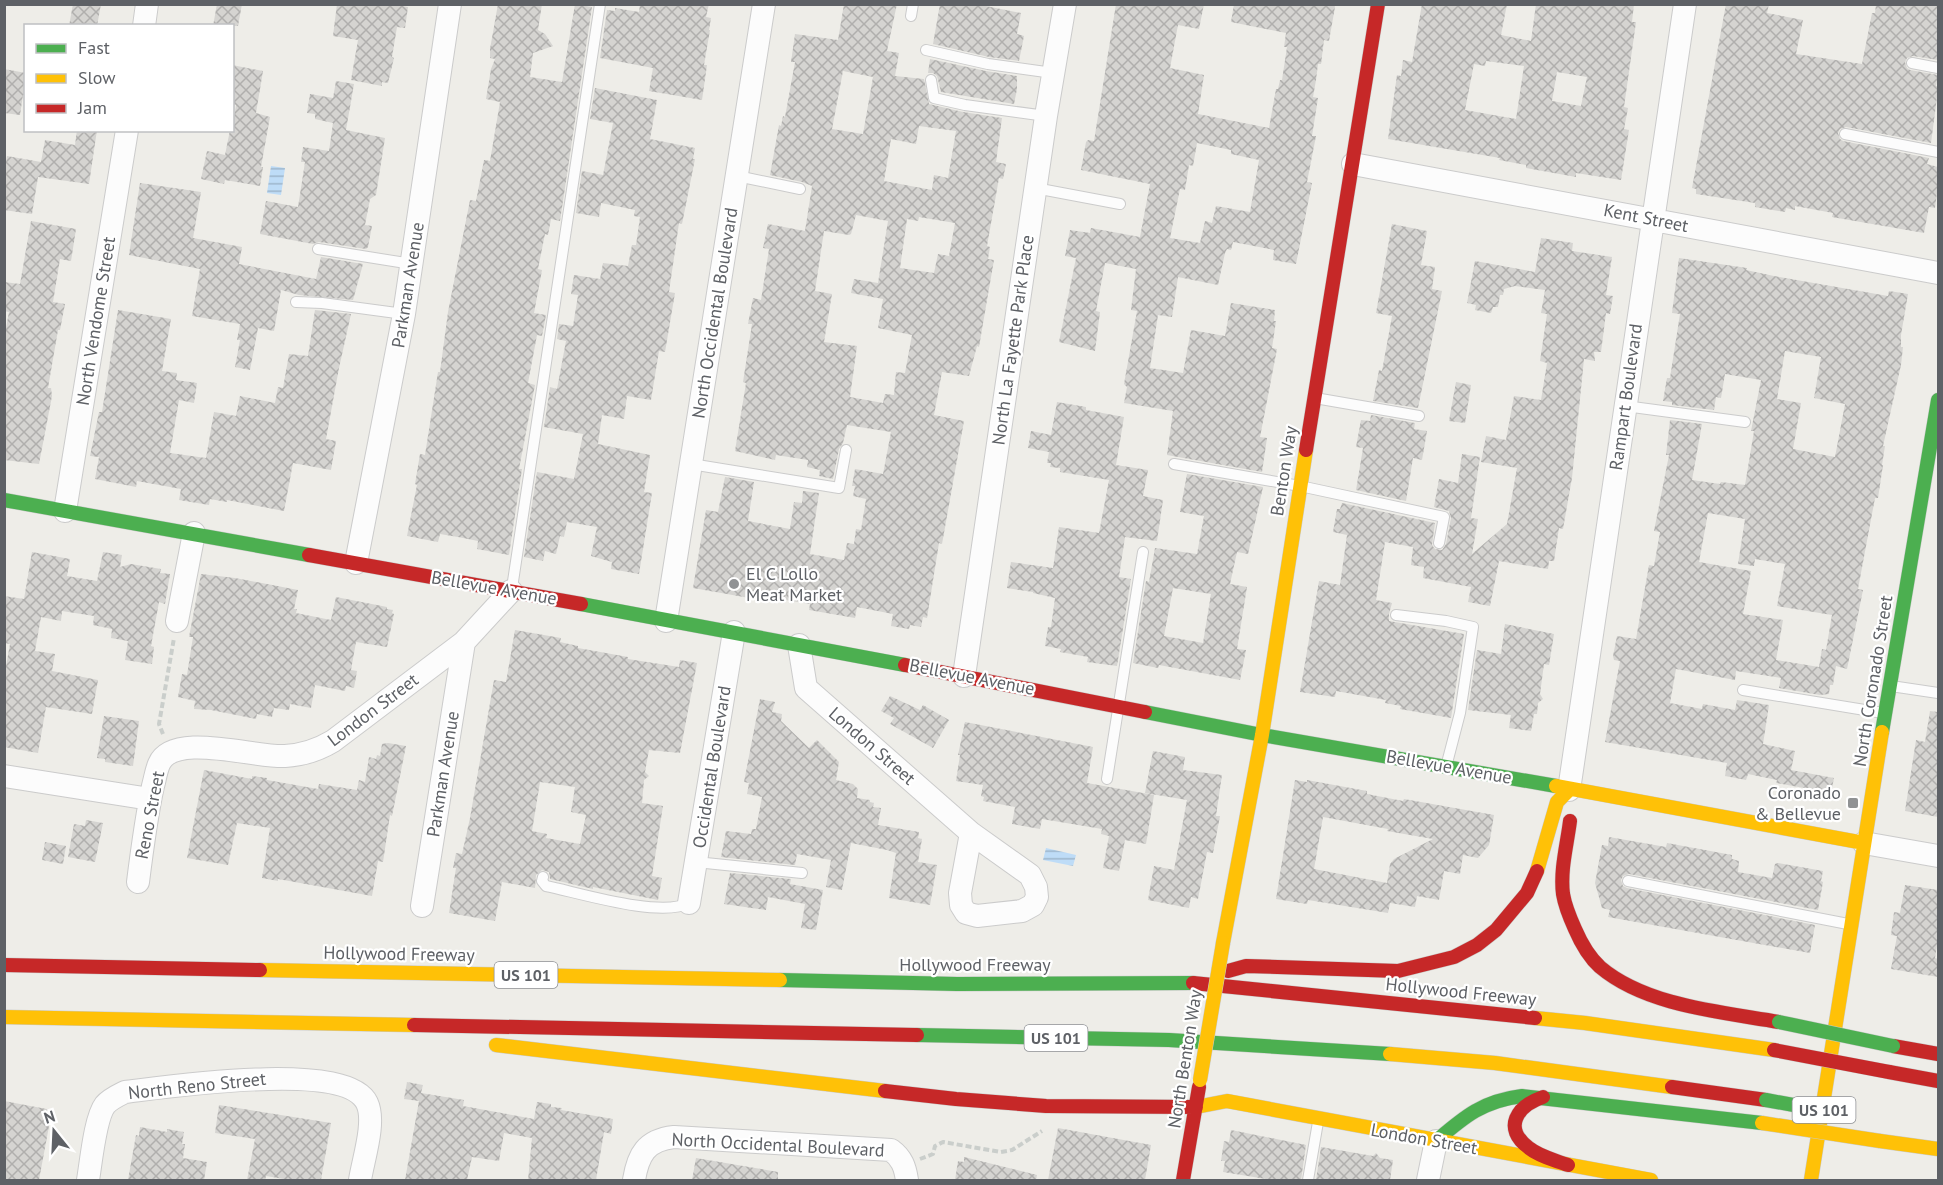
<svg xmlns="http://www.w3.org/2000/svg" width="1943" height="1185" font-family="'PT Sans',sans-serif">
  <defs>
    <pattern id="water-rules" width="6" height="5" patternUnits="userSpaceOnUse" patternTransform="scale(1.5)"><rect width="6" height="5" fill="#bedcf7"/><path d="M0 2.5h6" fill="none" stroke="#9eb6cc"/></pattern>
    <pattern id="building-cross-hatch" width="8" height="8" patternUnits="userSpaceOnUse" patternTransform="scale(1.5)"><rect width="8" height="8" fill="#d5d4d1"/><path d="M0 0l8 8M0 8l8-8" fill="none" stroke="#b0afad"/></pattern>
  </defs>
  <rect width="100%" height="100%" fill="#eeede8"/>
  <path fill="url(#water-rules)" d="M271 166 285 168 281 195 267 193Z
    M1046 848 1076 855 1073 866 1043 860Z"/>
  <path fill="url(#building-cross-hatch)" fill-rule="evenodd" d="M73 4H101L97 26H69Z
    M217 4H242L238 26H213Z
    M337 4H392L408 7 405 28 397 27 392 57 394 58 388 83 382 82V86L351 80 358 40 333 36Z
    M498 4H542L538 30 545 34 553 46 533 53 530 77 562 82 575 4 592 7 560 221 551 219 548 235 545 234 538 269 542 270 534 313 546 315 542 336 537 335 528 383 535 385 519 469H522L509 555 477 549 478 541 458 537 440 534 438 542 407 536 417 485 415 484 420 454 425 455 438 372H440L448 312 470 200 476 201 484 160 490 161 500 102 486 99 491 69 495 59 490 58V49Z
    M640 4H709L706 17 711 18 709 30H710L704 65H707L702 100 649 91 653 68 600 58 607 10 615 11V8L639 12Z
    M844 4H897L887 51 899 53 895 76 924 79 929 104 963 112 1002 118 996 162 1006 164 1003 179 999 178 987 246 990 247 988 259 994 260 986 306 979 347 977 346 969 376 942 372 934 415 964 421 942 544 939 543 927 618 923 617 921 627 910 625 909 629 891 626 893 614 857 607 855 618 809 610 810 604 755 595V599L693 588 706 510 718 512 725 477 754 482 748 521 790 529 794 502 802 503 803 491 819 493 810 554 844 560 847 543 854 544 856 529 861 530 866 499 853 496 855 486H852L855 469 883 474 891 432 847 425 843 443 839 449 833 479 819 476 820 470 807 467 808 460 776 455 775 460 735 451 746 383 743 382 752 324H748L753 298 761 300 769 249 763 248 768 224 805 231 812 186 802 182 770 175 779 125 781 126 783 116 785 117 795 62H791L795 34 838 40ZM843 71 873 77 863 134 832 129ZM919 126 956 131 948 178 934 175 932 190 884 181 891 139 916 144ZM856 215 888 221 878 283 854 279 851 293 883 299 878 328 912 335 905 373 896 372 894 395 885 394 883 403 850 397 857 346 824 342 832 294 815 291 824 231 849 235 851 234ZM919 217 955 223 949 256 938 254 934 273 900 268 907 219 918 221Z
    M940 4H976L1021 13 1017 34 1024 36 1019 61 989 57 933 44Z
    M1116 4H1204L1199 29 1178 25 1170 68 1204 75 1198 114 1269 128 1276 89H1278L1280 80H1282L1287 47H1284L1286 33 1231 22 1234 4H1334L1335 7 1329 41 1324 40 1321 64H1318L1316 80 1313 97 1318 98 1312 136H1316L1307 182 1312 183 1296 264 1273 260 1274 250 1233 242 1231 250 1227 249 1225 253 1218 285 1178 277 1172 317 1158 315 1150 368 1183 373 1191 330 1225 336 1231 303 1275 310 1274 321H1276L1272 348 1277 349 1260 437 1267 438 1262 472 1167 455 1173 411 1124 403 1127 387 1124 384 1137 311 1131 310 1136 269 1105 263 1096 311 1100 312 1095 351 1059 342 1076 258 1065 256 1070 230 1090 233 1091 228 1140 237 1150 184 1081 170 1086 142 1088 140 1094 141ZM1197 143 1231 150V154L1259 160 1250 212 1216 206 1212 223 1205 221 1200 243 1170 238 1180 189 1185 190 1189 165 1193 166Z
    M1422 4H1507L1501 35 1531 41 1536 4H1634L1632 22H1636L1624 107 1628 108 1624 129 1629 130 1621 180 1576 173V177L1526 168V165L1499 160 1500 158 1388 139 1397 75 1401 76 1403 60 1412 62ZM1486 61 1524 66 1516 119 1465 110 1474 64 1485 66ZM1557 72 1587 77 1581 106 1552 101Z
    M1726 4H1769L1767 13 1803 20 1796 54 1862 64 1872 13H1875L1876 4H1938V60L1913 56 1907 58 1905 62 1907 68 1910 70 1938 75 1936 86H1938V90L1931 143 1846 127 1840 129 1838 133 1840 139 1843 141 1929 158 1927 164 1938 167V186L1935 208 1929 207 1924 233 1832 217 1833 213 1795 206V210L1786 208 1785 212 1755 207V203L1696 194V189L1692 188Z
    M930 59 986 71 1017 76V89L1014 104 941 92 937 76 933 73H928Z
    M232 65 263 71 256 113 270 117 261 167H263L260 186 225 180 224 184 201 179 207 151 225 155 230 130H232L236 105 232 104Z
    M4 69 26 73V96L23 95 20 115 4 113Z
    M336 81 354 84 346 130 385 138 376 195 370 199 365 225 372 226 368 247 366 249 319 242 313 244 260 234 266 201 298 207 305 162H301L303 147 329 151 333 123 315 119V114L307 113 310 94 333 98Z
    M595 88 657 100 650 139 695 148 693 159H695L682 224 679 223 669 292 675 293 665 352 659 351 651 400 627 396 624 419 602 415 598 444 650 455 644 492 652 493 639 574 611 569 612 562 591 556 597 527 567 522 564 537 560 536 556 554 545 551 543 561 524 557 537 472 574 479 583 434 544 427 550 387 557 389 566 341 557 339 559 324 573 326 578 295 571 294 574 275 600 279 603 263 628 266 632 245H636L640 217 634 216 635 210 601 203 599 217 576 213 582 171 603 175 613 123 590 119Z
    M77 130H97L89 184 38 177 32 214 4 210V174L7 156 41 162 45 140 75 145Z
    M140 183 201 192 193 238 242 247 239 264 316 279 321 257 363 264 353 300 299 295 281 290 274 331 258 328 250 370 235 367 240 340H237L240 324 192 316 200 269 129 255Z
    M31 221 76 229 71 261 60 259 53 302 65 304 60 330H58L48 388H51L52 396 39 464 4 460V338L9 312 4 311V282L20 284Z
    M1392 224 1427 231 1421 265 1435 267 1432 289 1442 291 1418 408 1373 401 1379 370 1382 371 1392 316 1376 313Z
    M1541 238 1573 243 1572 251 1612 257 1606 295 1613 296 1610 314 1606 313 1601 352H1594L1595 361 1584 359 1572 478 1563 529 1559 528 1554 561H1549L1548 569 1499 561 1490 606 1468 602 1471 587 1423 578 1424 567 1411 565 1413 547 1385 542 1376 600 1392 603 1389 614V621L1464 634 1451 718 1400 709 1401 706 1385 703 1386 700 1336 691 1335 697 1300 692 1319 581 1340 585 1347 535 1333 532 1337 509H1340L1342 503 1435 523 1432 545 1435 549 1442 550 1446 544 1451 518 1449 511 1434 507 1439 479 1458 483 1462 454 1480 457 1471 518 1478 519 1472 554 1507 524 1517 468 1481 462 1486 436 1506 440 1514 396 1541 400 1547 363 1540 361 1547 314 1541 313 1545 290 1515 286 1504 289 1503 295H1500L1498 307H1493L1491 313 1475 310 1476 305 1467 303 1475 261 1535 272Z
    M1679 258 1747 268 1746 270 1774 276 1888 296 1889 291 1908 294 1901 335V347H1903L1901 365 1883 446H1885L1882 465H1883L1878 498H1875L1858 589 1863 590 1847 669 1836 666 1833 685H1830L1829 694 1820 695 1779 688 1781 678 1736 671 1735 680 1676 669 1670 703 1702 709 1703 704 1735 710 1737 700 1769 705 1763 744 1795 751 1791 770 1834 778 1831 793 1776 783 1777 780 1748 774 1746 780 1725 776 1727 763 1605 742 1620 661 1614 660 1613 656 1617 636 1636 639 1649 565 1654 566 1660 532 1654 531 1669 455H1666L1670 420 1702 424 1692 480 1720 484 1721 482 1745 485 1754 431H1751L1761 380 1725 374 1721 398 1716 397 1714 410 1672 405V402L1663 401 1667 378H1670L1680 314 1672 313ZM1785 351 1821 357 1814 398 1845 404 1835 457 1793 449 1801 403 1777 399ZM1708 513 1745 519 1738 564 1754 566 1755 559 1785 564 1777 606 1832 615 1826 650 1822 649 1819 667 1776 660 1783 620 1743 614 1751 571 1699 562Z
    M118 310 171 319 162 371 177 373 176 380 197 383 194 403 179 400 170 453 206 458 214 412 236 416 240 396 275 403 278 387 283 388 289 354 308 356 315 310 351 314 339 368 326 439 336 441 331 470 293 463 284 511 227 500V502L210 499 209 505 179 500 181 489 137 481 136 487 95 479 99 457 90 456 99 412H102Z
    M1456 382 1471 385 1465 423 1449 421Z
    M1057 402 1086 407V410L1124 417 1116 465 1148 470 1143 496 1163 500 1157 541 1125 537 1119 577 1131 579 1117 666 1087 662 1088 657 1060 652 1061 649 1045 646 1048 627H1051L1055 598 1033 593V592L1007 588 1011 562 1053 568 1059 527 1099 533 1109 480 1060 472V468L1050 467 1051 463H1047L1049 452 1028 448 1031 431 1051 435Z
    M1371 415 1415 423 1414 429 1427 431 1422 460 1413 458 1406 501 1356 490 1363 448 1356 447 1361 420 1370 421Z
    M1187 474 1263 487 1248 554 1237 552 1230 584 1247 587 1237 649 1246 650 1240 680 1159 665 1158 668 1133 663 1146 581 1149 582 1155 548 1197 554 1204 516 1180 512ZM1173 588 1211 594 1203 643 1164 636Z
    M32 552 70 559 67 576 97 581 103 552 122 555 120 567 131 564 161 569 160 573 170 574 165 604 159 602 151 646 154 647 152 664 125 660 128 641 111 638 112 629 93 625 94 616 62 611 61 621 41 617 35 651 55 654 52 671 98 680 92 714 46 707 38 753 4 747V677L10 644 4 643V596L24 599Z
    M201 574 235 578 298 590 294 609H297L296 613 331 620 336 597 387 607V609L393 610 392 613 394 614 387 647 356 642 351 670 357 671 354 688 346 686 345 691 315 685 311 708 290 704 289 710 274 708 272 717 257 714 256 719 211 710 194 709 195 701 178 697 182 674 187 675 193 637H189Z
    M1505 624 1554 634 1549 665 1544 664 1540 694 1543 699 1538 703 1537 714H1534L1531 731 1509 728 1511 715 1468 710 1477 650 1501 654Z
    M515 630 561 638 560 642 578 646V648L628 657V659L679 667 680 660 697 663 680 753 649 750 645 772 649 776 644 780 642 803 663 806 652 876 662 878 658 900 593 887V889L550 879 549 872 542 870 536 875 535 888 502 882 495 921 449 913 456 868H453L456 853 462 854 470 818 494 680 506 682ZM540 782 575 787 571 812 586 815 580 844 546 838 547 834 532 831Z
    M890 696 920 710 923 705 949 720 933 748 890 724 894 718 881 711Z
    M760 699 775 702 772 712 782 714 781 721 809 748 817 740 839 762 836 780 853 784 858 789 857 798 870 800V802L874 803 873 807 881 808 878 825 919 832 918 838 922 839 918 862 937 865 930 905 889 898 896 853 887 850 851 843 842 890 826 887 831 860 797 854 795 865 721 857 726 831 751 834 752 829H756L762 797 747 794 749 783 744 782Z
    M1930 711 1938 712V817L1905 811 1916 740 1925 742Z
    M104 716 139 721 133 766 105 762V759L97 758Z
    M965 722 1093 747 1087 783 1154 795 1146 844 1125 840 1119 871 1103 868 1109 836 1101 834 1102 829 1042 819 1040 829 1012 824 1015 807 983 801 984 797 981 796 983 785 956 781 960 755H958Z
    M388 743 406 746 392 816 390 815 383 862 378 861 372 896 278 879V881L262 878 270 828 237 823 228 865 187 858 204 770 252 779V776L267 778V780L318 789 319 784 357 790 359 780 365 782 369 757 376 759 377 755 380 756 382 744Z
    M1153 751 1185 757 1183 770 1222 775 1216 816H1220L1213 853 1207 852 1198 899 1191 897 1189 908 1148 900 1154 866 1174 870 1187 800 1145 793Z
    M1295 780 1307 782V780L1367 791V794L1403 801 1404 799 1494 815 1489 845 1478 858 1463 855 1460 874 1444 871 1439 900 1417 896 1415 907 1390 903 1388 913 1308 900 1307 904 1276 899ZM1323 817 1388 829 1387 831 1433 839 1394 859 1390 864 1387 883 1314 869Z
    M86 820 103 823 95 862 68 857 74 824 85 826Z
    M1609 837 1666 847 1667 843 1732 855V859L1739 861 1738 872 1772 878 1775 864 1778 863 1823 871 1821 881 1823 882 1818 910 1629 874 1623 876 1621 880 1623 886 1627 888 1815 925 1810 953 1608 917 1610 910 1602 908 1595 883 1602 845 1608 846Z
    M45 842 66 846 63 864 42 860Z
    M730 873 791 879 790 884 823 890 816 930 801 928 805 904 768 897 766 910 724 904Z
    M1905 885 1938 890V939L1935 958 1938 959V977L1891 969 1897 936 1891 935 1894 912 1900 913Z
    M407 1082 423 1085 421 1093 464 1100 463 1106 534 1119 537 1102 551 1104V1107L562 1108 561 1110 613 1119 611 1134 604 1132 596 1180H528L532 1138 504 1133 499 1161 472 1157 467 1180H405L419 1101 404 1099Z
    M4 1101 52 1110 39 1180H4Z
    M219 1105 331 1123 321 1180H290L266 1176 265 1180H247L255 1139 215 1133Z
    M140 1127 167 1132V1129L184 1132 182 1144H185L183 1158 207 1162 204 1180H128L136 1135 139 1136Z
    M1058 1128 1151 1145 1145 1180H1048Z
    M1231 1130 1306 1145 1301 1180H1272L1223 1172 1225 1161H1221L1224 1141 1229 1142Z
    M1321 1147 1373 1156 1376 1153 1380 1158 1393 1160 1390 1180H1316Z
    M964 1157 1037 1175 1036 1180H955L958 1161 964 1162Z
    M696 1158 778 1172V1180H692Z"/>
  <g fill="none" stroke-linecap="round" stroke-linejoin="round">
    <g stroke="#cbcbcb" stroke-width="12">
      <path id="lane" d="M911 16 913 4
        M926 50 988 64 1053 73
        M1912 63 1938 68
        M931 80 934 98 965 105 1046 116
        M1845 134 1938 152
        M737 176 800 189
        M1035 188 1120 204
        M318 249 412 264
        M296 302 322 303 404 314
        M1315 398 1419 416
        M1625 406 1745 422
        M691 464 839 488 846 450
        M1174 464 1300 486 1444 517 1439 543
        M512 588 600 4
        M1396 615 1446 621 1473 627 1460 713 1447 763
        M1891 686 1938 693
        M1743 690 1883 713
        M1107 779 1143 552
        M696 862 802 873
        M543 877 542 881 546 886C580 893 660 918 689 903
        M1628 881 1848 924
        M1308 1180 1318 1122"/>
    </g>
    <g stroke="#cbcbcb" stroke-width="24">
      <path id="street" d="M144 26 147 4
        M1353 164 1938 273
        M65 511 127 130
        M356 563 404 314 450 4
        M177 621 194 533
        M666 621 764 4
        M799 645 806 688 971 833 1030 875 1036 887 1037 897 1033 905 1022 911 977 916 966 913 961 905 960 893 971 833
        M964 676 1046 116 1065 4
        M4 776 150 799
        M1569 790 1685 4
        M1864 843 1938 856
        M138 882C142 850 146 818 153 786 155 779 156 771 159 764 173 731 255 758 285 756 303 755 318 750 333 741L464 642 511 591
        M689 903 734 632
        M422 906 464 642
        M88 1180C91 1163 95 1118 105 1105 110 1099 117 1096 125 1092 167 1087 346 1060 367 1103 376 1122 363 1160 360 1180
        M634 1180C638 1155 646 1140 674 1137L891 1150C902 1158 905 1167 907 1180
        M1428 1180 1436 1141"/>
    </g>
    <g stroke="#cacbca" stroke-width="15">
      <path id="fast" d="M4 500 309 555
        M581 604 905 665
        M1145 712 1262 735 1556 786
        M1882 732 1938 400
        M780 980 957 984 1193 983
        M917 1035 1169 1040 1390 1054
        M1436 1141C1465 1116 1483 1101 1522 1096L1762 1123"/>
    </g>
    <g stroke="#cacbca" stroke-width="15">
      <path id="slow" d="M1556 786 1864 843
        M1537 871 1557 802 1569 790
        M1223 943 1262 735 1306 450
        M260 970 780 980
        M4 1017 414 1025
        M1535 1018 1585 1023 1774 1050
        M496 1045 885 1091
        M1390 1054 1495 1063 1672 1087
        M1196 1107 1227 1101 1651 1180
        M1880 1141 1938 1149
        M1811 1180 1882 732"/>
    </g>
    <g stroke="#cacbca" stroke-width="15">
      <path id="jam" d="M1306 450 1378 4
        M309 555 581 604
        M905 665 1145 712
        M1570 821C1567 845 1560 870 1563 894 1565 906 1570 918 1575 929 1581 943 1589 957 1600 967 1646 1006 1722 1012 1779 1022
        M4 965 260 970
        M1228 971 1246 966 1398 971 1454 957 1477 945 1496 930 1527 893 1537 871
        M1193 983 1535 1018
        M414 1025 917 1035
        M1893 1046 1938 1054
        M1889 1072 1938 1081
        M1672 1087 1766 1100
        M885 1091 956 1099 1046 1106 1196 1107
        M1543 1097C1517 1106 1502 1128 1529 1148 1540 1157 1555 1160 1568 1165
        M1183 1180 1199 1087"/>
    </g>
    <path stroke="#cacecb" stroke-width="4" stroke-dasharray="6 3" stroke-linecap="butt" d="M163 734 159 724 174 638
      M920 1159 933 1154 935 1146 943 1142 1001 1152 1012 1150 1042 1131"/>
    <use href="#lane" stroke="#fcfcfc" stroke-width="10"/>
    <use href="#street" stroke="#fcfcfc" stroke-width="22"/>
    <use href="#fast" stroke="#4caf50" stroke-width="14"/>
    <use href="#slow" stroke="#ffc107" stroke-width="14"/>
    <use href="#jam" stroke="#c62828" stroke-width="14"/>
    <g stroke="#cacbca" stroke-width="15" stroke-linecap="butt">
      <path id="fast-bridge" d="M1779 1022 1893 1046
        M1766 1100 1826 1111"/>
    </g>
    <g stroke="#cacbca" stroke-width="15" stroke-linecap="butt">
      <path id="slow-bridge" d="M1200 1080 1223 943
        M1762 1123 1880 1141"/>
    </g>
    <g stroke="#cacbca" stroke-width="15" stroke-linecap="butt">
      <path id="jam-bridge" d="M1774 1050 1889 1072"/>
    </g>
    <use href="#fast-bridge" stroke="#4caf50" stroke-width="14"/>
    <use href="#slow-bridge" stroke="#ffc107" stroke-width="14"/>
    <use href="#jam-bridge" stroke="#c62828" stroke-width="14"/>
  </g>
  <g fill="#909294" stroke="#fff" stroke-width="2">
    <circle cx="734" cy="584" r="6"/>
    <rect x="1847" y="797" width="12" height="12" rx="3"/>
  </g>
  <g text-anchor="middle" stroke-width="4.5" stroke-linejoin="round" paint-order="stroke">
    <g fill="#fff" stroke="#8e9094" stroke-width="1.5">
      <rect x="494.5" y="962" width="63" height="26" rx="4.5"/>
      <rect x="1024.5" y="1025" width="63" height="26" rx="4.5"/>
      <rect x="1792.5" y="1097" width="63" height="26" rx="4.5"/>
    </g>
    <g font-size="16" font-weight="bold" fill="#5e6166">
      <text x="526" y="981">US 101</text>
      <text x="1056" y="1044">US 101</text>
      <text x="1824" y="1116">US 101</text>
    </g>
    <g font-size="18" fill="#5e6166" stroke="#fff">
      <text transform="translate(1646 218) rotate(11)" y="6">Kent Street</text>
      <text transform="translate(408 285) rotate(-81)" y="6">Parkman Avenue</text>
      <text transform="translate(715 313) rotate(-81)" y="6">North Occidental Boulevard</text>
      <text transform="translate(96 321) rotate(-81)" y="6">North Vendome Street</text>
      <text transform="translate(1013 340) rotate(-82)" y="6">North La Fayette Park Place</text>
      <text transform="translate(1626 397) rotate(-82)" y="6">Rampart Boulevard</text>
      <text transform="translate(1284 471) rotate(-81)" y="6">Benton Way</text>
      <text transform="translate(494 588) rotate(10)" y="6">Bellevue Avenue</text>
      <text transform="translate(972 677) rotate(11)" y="6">Bellevue Avenue</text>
      <text transform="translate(1873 681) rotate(-81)" y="6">North Coronado Street</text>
      <text transform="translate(373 710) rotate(-37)" y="6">London Street</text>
      <text transform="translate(872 746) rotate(41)" y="6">London Street</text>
      <text transform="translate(712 767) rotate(-81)" y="6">Occidental Boulevard</text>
      <text transform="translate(1449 767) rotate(10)" y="6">Bellevue Avenue</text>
      <text transform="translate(443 774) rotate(-81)" y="6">Parkman Avenue</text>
      <text transform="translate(150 815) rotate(-79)" y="6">Reno Street</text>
      <text transform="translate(399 954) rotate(1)" y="6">Hollywood Freeway</text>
      <text x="975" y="971">Hollywood Freeway</text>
      <text transform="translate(1461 992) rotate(6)" y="6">Hollywood Freeway</text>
      <text transform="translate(1185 1059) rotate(-81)" y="6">North Benton Way</text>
      <text transform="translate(197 1086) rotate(-6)" y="6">North Reno Street</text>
      <text transform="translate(1424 1139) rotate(10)" y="6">London Street</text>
      <text transform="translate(778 1145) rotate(3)" y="6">North Occidental Boulevard</text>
    </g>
    <g font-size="18" fill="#5e6166" stroke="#fff" text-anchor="start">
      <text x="746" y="580">El C Lollo<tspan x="746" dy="21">Meat Market</tspan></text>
      <text x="1841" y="799" text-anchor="end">Coronado<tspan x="1841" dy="21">&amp; Bellevue</tspan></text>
    </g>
  </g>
  <rect width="1943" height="1185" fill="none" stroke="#5e6166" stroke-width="12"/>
  <rect x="24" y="24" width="210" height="108" fill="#ffffff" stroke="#bfc0c2" stroke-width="1.5"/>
  <rect x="36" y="44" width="30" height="9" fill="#4caf50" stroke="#bfc0c2" stroke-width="1.5"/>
  <text x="78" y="54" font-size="18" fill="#5e6166">Fast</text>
  <rect x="36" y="74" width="30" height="9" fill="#ffc107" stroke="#bfc0c2" stroke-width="1.5"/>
  <text x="78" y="84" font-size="18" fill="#5e6166">Slow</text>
  <rect x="36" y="104" width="30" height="9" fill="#c62828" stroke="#bfc0c2" stroke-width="1.5"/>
  <text x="78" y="114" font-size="18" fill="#5e6166">Jam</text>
  <g transform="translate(54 1131) rotate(342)" stroke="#ffffff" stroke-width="4.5" paint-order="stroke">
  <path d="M0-4.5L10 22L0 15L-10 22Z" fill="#5e6166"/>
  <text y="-9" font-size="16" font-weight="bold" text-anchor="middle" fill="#5e6166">N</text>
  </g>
</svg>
